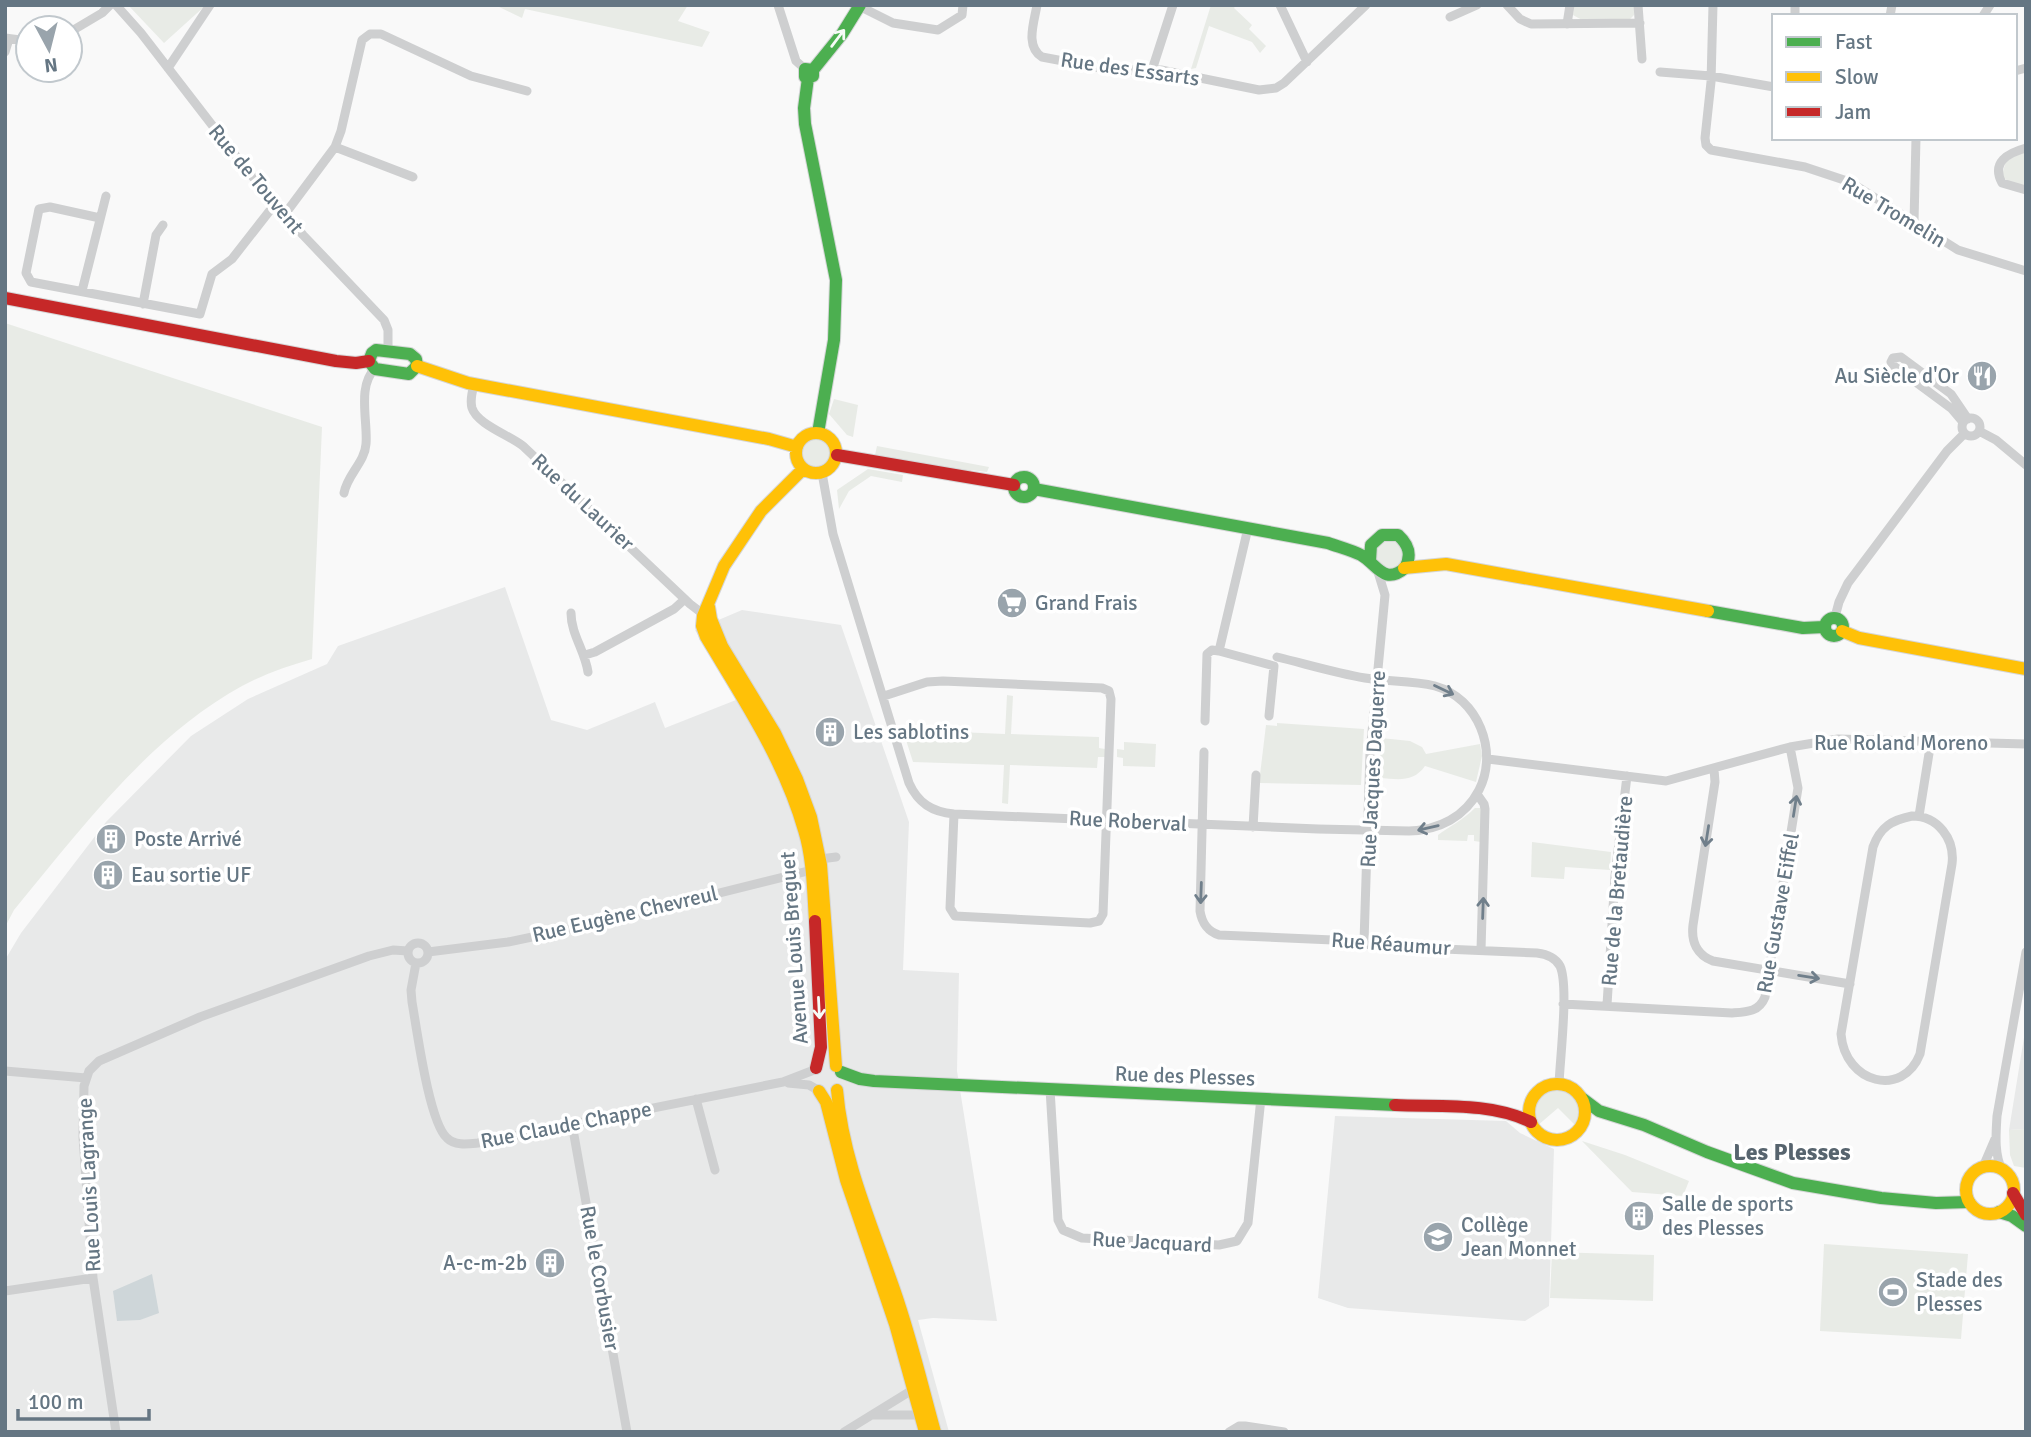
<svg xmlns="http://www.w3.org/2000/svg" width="2031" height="1437" font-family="Signika,sans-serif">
  <rect width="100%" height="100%" fill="#f9f9f9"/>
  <path fill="#e8e9e9" d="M505 587 551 720 587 730 655 702 665 728 736 700 695 630 742 610 841 625 909 822 903 970 959 973 957 1071 997 1321 933 1318 918 1320 949 1432H5V960L21 933 106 822 191 736 248 699 327 664 338 646Z
    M2026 1025V1129L2009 1130Z
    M1335 1116 1506 1121 1520 1133 1554 1149 1549 1306 1525 1321 1348 1308 1318 1298Z"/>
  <path fill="#e8ebe6" d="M128 5H206L164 43Z
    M495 5H688L678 21 710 32 702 47 525 9 522 18Z
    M1211 5H1236L1234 8 1252 25 1249 29 1266 46 1260 53 1252 42 1209 26 1196 68 1191 69Z
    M1574 5H1634V15L1629 20H1582L1573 15Z
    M2025 151 2026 188 2008 182 2002 175 2006 161Z
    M5 323 322 427 312 659C288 666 264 674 242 686 148 738 81 829 14 910L5 927Z
    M834 399 858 405 853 437 847 435 829 414Z
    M802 453a14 14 0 1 1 28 0a14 14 0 1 1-28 0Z
    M877 446 989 467 987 472 971 470 970 473 875 455Z
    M868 469 903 475 902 482 871 476 849 491 839 509 837 490Z
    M1376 554a14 14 0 1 1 28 0a14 14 0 1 1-28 0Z
    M1007 695 1013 696 1011 734 1099 737V748L1105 749V757H1098L1097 768 1010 765 1008 804 1002 803 1004 765 913 762 906 740 931 731 934 740 958 732 1005 734Z
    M1277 723 1364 729 1361 785 1259 783 1266 725 1277 726Z
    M1381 738 1410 741 1422 747 1426 754 1480 744 1482 756 1476 782 1425 766C1413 783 1398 779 1379 778Z
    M1124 742 1156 744 1155 767 1123 766V758L1117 757V749L1124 750Z
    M1475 808H1481V842L1474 841V835H1468L1467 841 1438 840V835C1450 826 1463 820 1475 808Z
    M1532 842 1611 852 1610 870 1565 867 1564 879 1531 877Z
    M1556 1087C1579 1090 1586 1106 1577 1127L1558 1108 1537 1126C1528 1108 1536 1092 1556 1087Z
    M2026 1129V1168L2014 1166 2010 1155 2009 1130Z
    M1582 1141 1625 1155 1689 1181 1683 1196 1632 1192Z
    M1824 1244 1968 1254 1961 1339 1820 1331Z
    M1552 1252 1654 1255 1653 1301 1550 1298Z"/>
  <path fill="#ced6d9" d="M152 1274 159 1313 140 1320 117 1321 113 1291Z"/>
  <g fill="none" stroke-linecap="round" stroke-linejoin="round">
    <g stroke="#d5d6d7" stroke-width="14">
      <path id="fast" d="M813 70 805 69V77L813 76V70L842 34 860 5
        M808 78 804 108 805 124 836 280 834 340 818 433
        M376 350 410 354 416 359 417 366 409 374 375 369 369 361 372 353Z
        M1014 487a10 10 0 1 1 20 0a10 10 0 1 1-20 0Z
        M1034 489 1328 543C1339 547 1351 550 1361 555 1377 564 1384 586 1405 568 1412 555 1409 545 1398 535H1382L1371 545 1370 561
        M1708 611 1803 628 1824 627
        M1825 627a9 9 0 1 1 18 0a9 9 0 1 1-18 0Z
        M841 1072 860 1079 874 1081 1395 1105
        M1583 1099 1599 1111 1644 1125 1707 1152 1793 1183 1881 1198 1936 1203 1969 1202
        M1999 1212 2012 1216 2026 1226"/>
    </g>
    <g stroke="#d5d6d7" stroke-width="14">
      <path id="slow" d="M417 366 468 383 769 439 797 447
        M796 453a20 20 0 1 1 40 0a20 20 0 1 1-40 0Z
        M803 469 761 511 724 566 703 616 702 626 706 637C743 699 784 760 804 830 813 859 813 891 815 921
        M1404 568 1446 564 1708 611
        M709 607 711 619 722 646 775 733 797 779 811 817 821 865 836 1066
        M1842 631 1859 638 2026 669
        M1529 1112a28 28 0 1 1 56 0a28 28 0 1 1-56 0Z
        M837 1090C843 1161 872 1225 895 1292 911 1338 922 1385 935 1432
        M819 1091 826 1102 846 1180 895 1324 925 1432
        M1966 1190a24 24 0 1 1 48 0a24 24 0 1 1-48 0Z"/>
    </g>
    <g stroke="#d5d6d7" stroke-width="14">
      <path id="jam" d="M5 298 336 361 356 363 369 361
        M837 455 1014 485
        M815 921 821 1047 816 1068
        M1395 1105C1440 1107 1490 1102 1531 1122
        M2013 1193 2026 1215"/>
    </g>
    <path stroke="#cecfd0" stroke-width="9" d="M116 5 141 33 246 169 303 235 384 320 388 330V351
      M778 5 796 61 805 69
      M1037 5C1034 23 1025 46 1042 57L1111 70H1161L1259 90 1276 88 1284 83 1366 5
      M1280 5 1307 62
      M1507 5 1520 19 1531 24 1640 23
      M1638 5 1642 59
      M1713 5 1711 82 1705 138 1706 145 1711 150 1805 167 1850 182 1958 250 2026 271
      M859 6 893 23 938 30 962 15 963 5
      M1795 16V5
      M1890 16 1892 5
      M1983 16 1990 5
      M1450 17 1477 5
      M1567 24 1570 5
      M70 32 102 13 110 5
      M5 38 28 41
      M5 52 9 39
      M168 68 210 5
      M1152 70 1173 5
      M2015 71 2026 68
      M1660 72 1711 76 1774 87
      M335 147 413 177
      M2026 148C2008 153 1991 162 2002 183L2026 190
      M285 214 335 147 341 131 362 40 370 34H381L471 76 527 91
      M100 218 50 207 39 209 26 273 31 282 200 314 212 274 232 259 275 204
      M1914 222 1916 138
      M82 291 106 196
      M143 304 156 235 163 225
      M474 385C472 392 470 401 472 408 477 424 509 435 523 446L690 604 703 614 709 616
      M1962 427a9 9 0 1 1 18 0a9 9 0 1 1-18 0Z
      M1963 422 1952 409 1894 366 1891 362 1893 358 1901 357 1951 394 1968 419
      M1979 431 1996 440 2026 465
      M822 473 833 534 909 783C918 803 932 812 954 814L1318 829 1409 831C1439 830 1465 817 1479 790 1499 751 1478 698 1435 686 1412 680 1388 682 1365 678 1336 673 1306 664 1277 657
      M344 493C347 475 365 462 366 444 368 422 357 385 375 369
      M1248 528 1219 651 1274 666 1269 716
      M571 613C571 634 585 651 588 672
      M1835 617 1839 602 1848 583 1947 451 1964 434
      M585 655 595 652 674 609 685 599
      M884 696 927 682 943 681 1102 688 1109 691 1111 699 1103 914 1099 921 1090 923 955 916 950 908 954 814
      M1205 721 1207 654 1212 650 1219 651
      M1204 752 1200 911C1202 923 1207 931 1219 935L1356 941 1373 946 1537 953C1546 954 1555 957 1560 966 1569 985 1560 1059 1559 1084
      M1488 759 1666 781 1790 747 1838 739 2026 744
      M1714 769 1715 782 1693 925C1691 942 1697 955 1713 961L1850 984
      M1477 794 1484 804 1485 809 1481 950
      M1912 816C1938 816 1955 839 1952 864L1920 1054C1903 1098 1845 1084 1841 1034L1873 847C1880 827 1892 820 1912 816Z
      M1919 816 1931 741
      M1253 827 1256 775
      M820 859 836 857
      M1364 942 1370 753 1385 595 1378 572
      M408 953a10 10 0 1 1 20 0a10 10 0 1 1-20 0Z
      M428 952 508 942 603 922 816 869
      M416 963 411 990 412 1002C417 1030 429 1122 447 1138 455 1146 468 1144 478 1143L783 1082 814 1070
      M1563 1004 1732 1013C1747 1012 1759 1012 1765 997L1798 788 1790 747
      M1607 1005 1615 876 1627 776
      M5 1071 86 1078
      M788 1083 809 1085 816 1089
      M1050 1089 1058 1220 1063 1230 1082 1238 1219 1245 1237 1241 1248 1223 1261 1098
      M696 1099 715 1170
      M572 1124 627 1432
      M1983 1167 1995 1139
      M2002 1170C1994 1153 1996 1134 1997 1116L2026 952
      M5 1291 93 1278
      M874 1415H923
      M116 1432 93 1278 83 1137 84 1086 89 1071 99 1061 200 1017 369 956 393 950 408 951
      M844 1432 917 1387
      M1229 1432 1239 1426H1245L1284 1432"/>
    <use href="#fast" stroke="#4caf50" stroke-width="12"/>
    <use href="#slow" stroke="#ffc107" stroke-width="12"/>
    <use href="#jam" stroke="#c62828" stroke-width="12"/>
  </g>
  <defs><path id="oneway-shaft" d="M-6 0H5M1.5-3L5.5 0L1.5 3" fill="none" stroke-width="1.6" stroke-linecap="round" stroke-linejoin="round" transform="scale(1.75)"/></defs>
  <g stroke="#f6fbf6">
    <use href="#oneway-shaft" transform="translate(838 38) rotate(-53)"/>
    <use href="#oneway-shaft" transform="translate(819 1008) rotate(87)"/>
  </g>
  <g stroke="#707f8b">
    <use href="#oneway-shaft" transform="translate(1444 690) rotate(25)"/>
    <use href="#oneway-shaft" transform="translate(1795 806) rotate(-81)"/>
    <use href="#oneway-shaft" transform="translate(1428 828) rotate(167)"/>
    <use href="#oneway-shaft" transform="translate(1707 836) rotate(99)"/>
    <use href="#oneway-shaft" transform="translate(1201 893) rotate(92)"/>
    <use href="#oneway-shaft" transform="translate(1483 908) rotate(-88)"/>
    <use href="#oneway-shaft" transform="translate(1809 977) rotate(9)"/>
  </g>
  <defs>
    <g id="restaurant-disc" transform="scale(1.575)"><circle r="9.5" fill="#99a4ac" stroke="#fff"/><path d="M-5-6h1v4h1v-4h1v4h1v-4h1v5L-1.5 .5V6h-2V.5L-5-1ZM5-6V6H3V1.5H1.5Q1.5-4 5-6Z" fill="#fff"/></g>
    <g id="supermarket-disc" transform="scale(1.575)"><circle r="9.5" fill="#99a4ac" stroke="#fff"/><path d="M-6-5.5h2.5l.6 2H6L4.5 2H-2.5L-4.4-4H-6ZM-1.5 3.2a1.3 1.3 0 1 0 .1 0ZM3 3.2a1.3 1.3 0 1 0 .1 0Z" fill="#fff"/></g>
    <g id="building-disc" transform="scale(1.575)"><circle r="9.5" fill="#99a4ac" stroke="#fff"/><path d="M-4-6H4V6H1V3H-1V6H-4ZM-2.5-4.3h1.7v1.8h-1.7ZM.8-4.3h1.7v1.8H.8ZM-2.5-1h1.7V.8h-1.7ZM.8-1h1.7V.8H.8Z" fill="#fff"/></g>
    <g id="school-disc" transform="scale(1.575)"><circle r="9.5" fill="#99a4ac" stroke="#fff"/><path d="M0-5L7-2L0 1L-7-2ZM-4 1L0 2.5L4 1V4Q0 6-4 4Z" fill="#fff"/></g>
    <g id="stadium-disc" transform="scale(1.575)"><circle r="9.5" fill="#99a4ac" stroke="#fff"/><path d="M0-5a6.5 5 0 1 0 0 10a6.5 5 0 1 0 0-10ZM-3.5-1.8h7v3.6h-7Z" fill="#fff"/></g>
  </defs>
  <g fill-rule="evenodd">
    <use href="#restaurant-disc" x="1982" y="376"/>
    <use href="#supermarket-disc" x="1012" y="603"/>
    <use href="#building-disc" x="830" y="732"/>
    <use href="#building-disc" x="111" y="839"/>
    <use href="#building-disc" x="108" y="875"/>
    <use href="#building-disc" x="1639" y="1216"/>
    <use href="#school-disc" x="1438" y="1237"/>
    <use href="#building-disc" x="550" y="1263"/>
    <use href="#stadium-disc" x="1893" y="1292"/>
  </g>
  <g text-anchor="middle" stroke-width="7" stroke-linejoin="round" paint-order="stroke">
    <g font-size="21" fill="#657683" stroke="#fff">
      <text transform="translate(1130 69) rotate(8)" y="7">Rue des Essarts</text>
      <text transform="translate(256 179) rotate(50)" y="7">Rue de Touvent</text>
      <text transform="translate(1894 212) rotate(31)" y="7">Rue Tromelin</text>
      <text transform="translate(583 502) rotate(43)" y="7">Rue du Laurier</text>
      <text x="1901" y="750">Rue Roland Moreno</text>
      <text transform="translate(1373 769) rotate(-87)" y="7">Rue Jacques Daguerre</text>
      <text transform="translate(1128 821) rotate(3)" y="7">Rue Roberval</text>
      <text transform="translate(1617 891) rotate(-85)" y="7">Rue de la Bretaudière</text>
      <text transform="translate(1778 913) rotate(-80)" y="7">Rue Gustave Eiffel</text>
      <text transform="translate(625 914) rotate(-13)" y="7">Rue Eugène Chevreul</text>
      <text transform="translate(1391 944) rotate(4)" y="7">Rue Réaumur</text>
      <text transform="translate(794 948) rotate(-94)" y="7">Avenue Louis Breguet</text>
      <text transform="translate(1185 1076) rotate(2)" y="7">Rue des Plesses</text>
      <text transform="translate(566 1125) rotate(-11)" y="7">Rue Claude Chappe</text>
      <text transform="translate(89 1185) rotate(-93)" y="7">Rue Louis Lagrange</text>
      <text transform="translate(1152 1242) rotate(3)" y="7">Rue Jacquard</text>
      <text transform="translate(600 1278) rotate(80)" y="7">Rue le Corbusier</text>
    </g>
    <g font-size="21" fill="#657683" stroke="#fff" text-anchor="start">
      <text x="1959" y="383" text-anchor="end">Au Siècle d'Or</text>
      <text x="1035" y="610">Grand Frais</text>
      <text x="853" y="739">Les sablotins</text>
      <text x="134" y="846">Poste Arrivé</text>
      <text x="131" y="882">Eau sortie UF</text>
      <text x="1662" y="1211">Salle de sports<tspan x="1662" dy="24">des Plesses</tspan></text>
      <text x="1461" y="1232">Collège<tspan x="1461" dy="24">Jean Monnet</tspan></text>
      <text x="527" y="1270" text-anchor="end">A-c-m-2b</text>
      <text x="1916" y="1287">Stade des<tspan x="1916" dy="24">Plesses</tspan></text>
    </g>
    <g font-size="24" font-weight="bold" fill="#57646e" stroke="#fff">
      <text x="1792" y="1160">Les Plesses</text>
    </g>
  </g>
  <rect width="2031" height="1437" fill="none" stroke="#657683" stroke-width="14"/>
  <rect x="1772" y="14" width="245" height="126" fill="#ffffff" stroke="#c1c8cd" stroke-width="2"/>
  <rect x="1786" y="37" width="35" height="10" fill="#4caf50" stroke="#c1c8cd" stroke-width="2"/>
  <text x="1835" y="49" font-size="21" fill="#657683">Fast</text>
  <rect x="1786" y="72" width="35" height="10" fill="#ffc107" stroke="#c1c8cd" stroke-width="2"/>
  <text x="1835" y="84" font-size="21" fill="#657683">Slow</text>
  <rect x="1786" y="107" width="35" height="10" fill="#c62828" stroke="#c1c8cd" stroke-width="2"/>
  <text x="1835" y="119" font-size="21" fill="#657683">Jam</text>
  <g transform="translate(49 49) rotate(173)"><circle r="33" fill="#ffffff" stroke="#c1c8cd" stroke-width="2"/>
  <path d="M0-5L12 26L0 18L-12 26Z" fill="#99a4ac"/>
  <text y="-10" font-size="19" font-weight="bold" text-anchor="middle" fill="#657683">N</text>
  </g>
  <path d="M18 1409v10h131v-10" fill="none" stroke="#657683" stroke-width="3.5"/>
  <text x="28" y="1409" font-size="21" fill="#657683" stroke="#ffffff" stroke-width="5" paint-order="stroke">100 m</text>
</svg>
